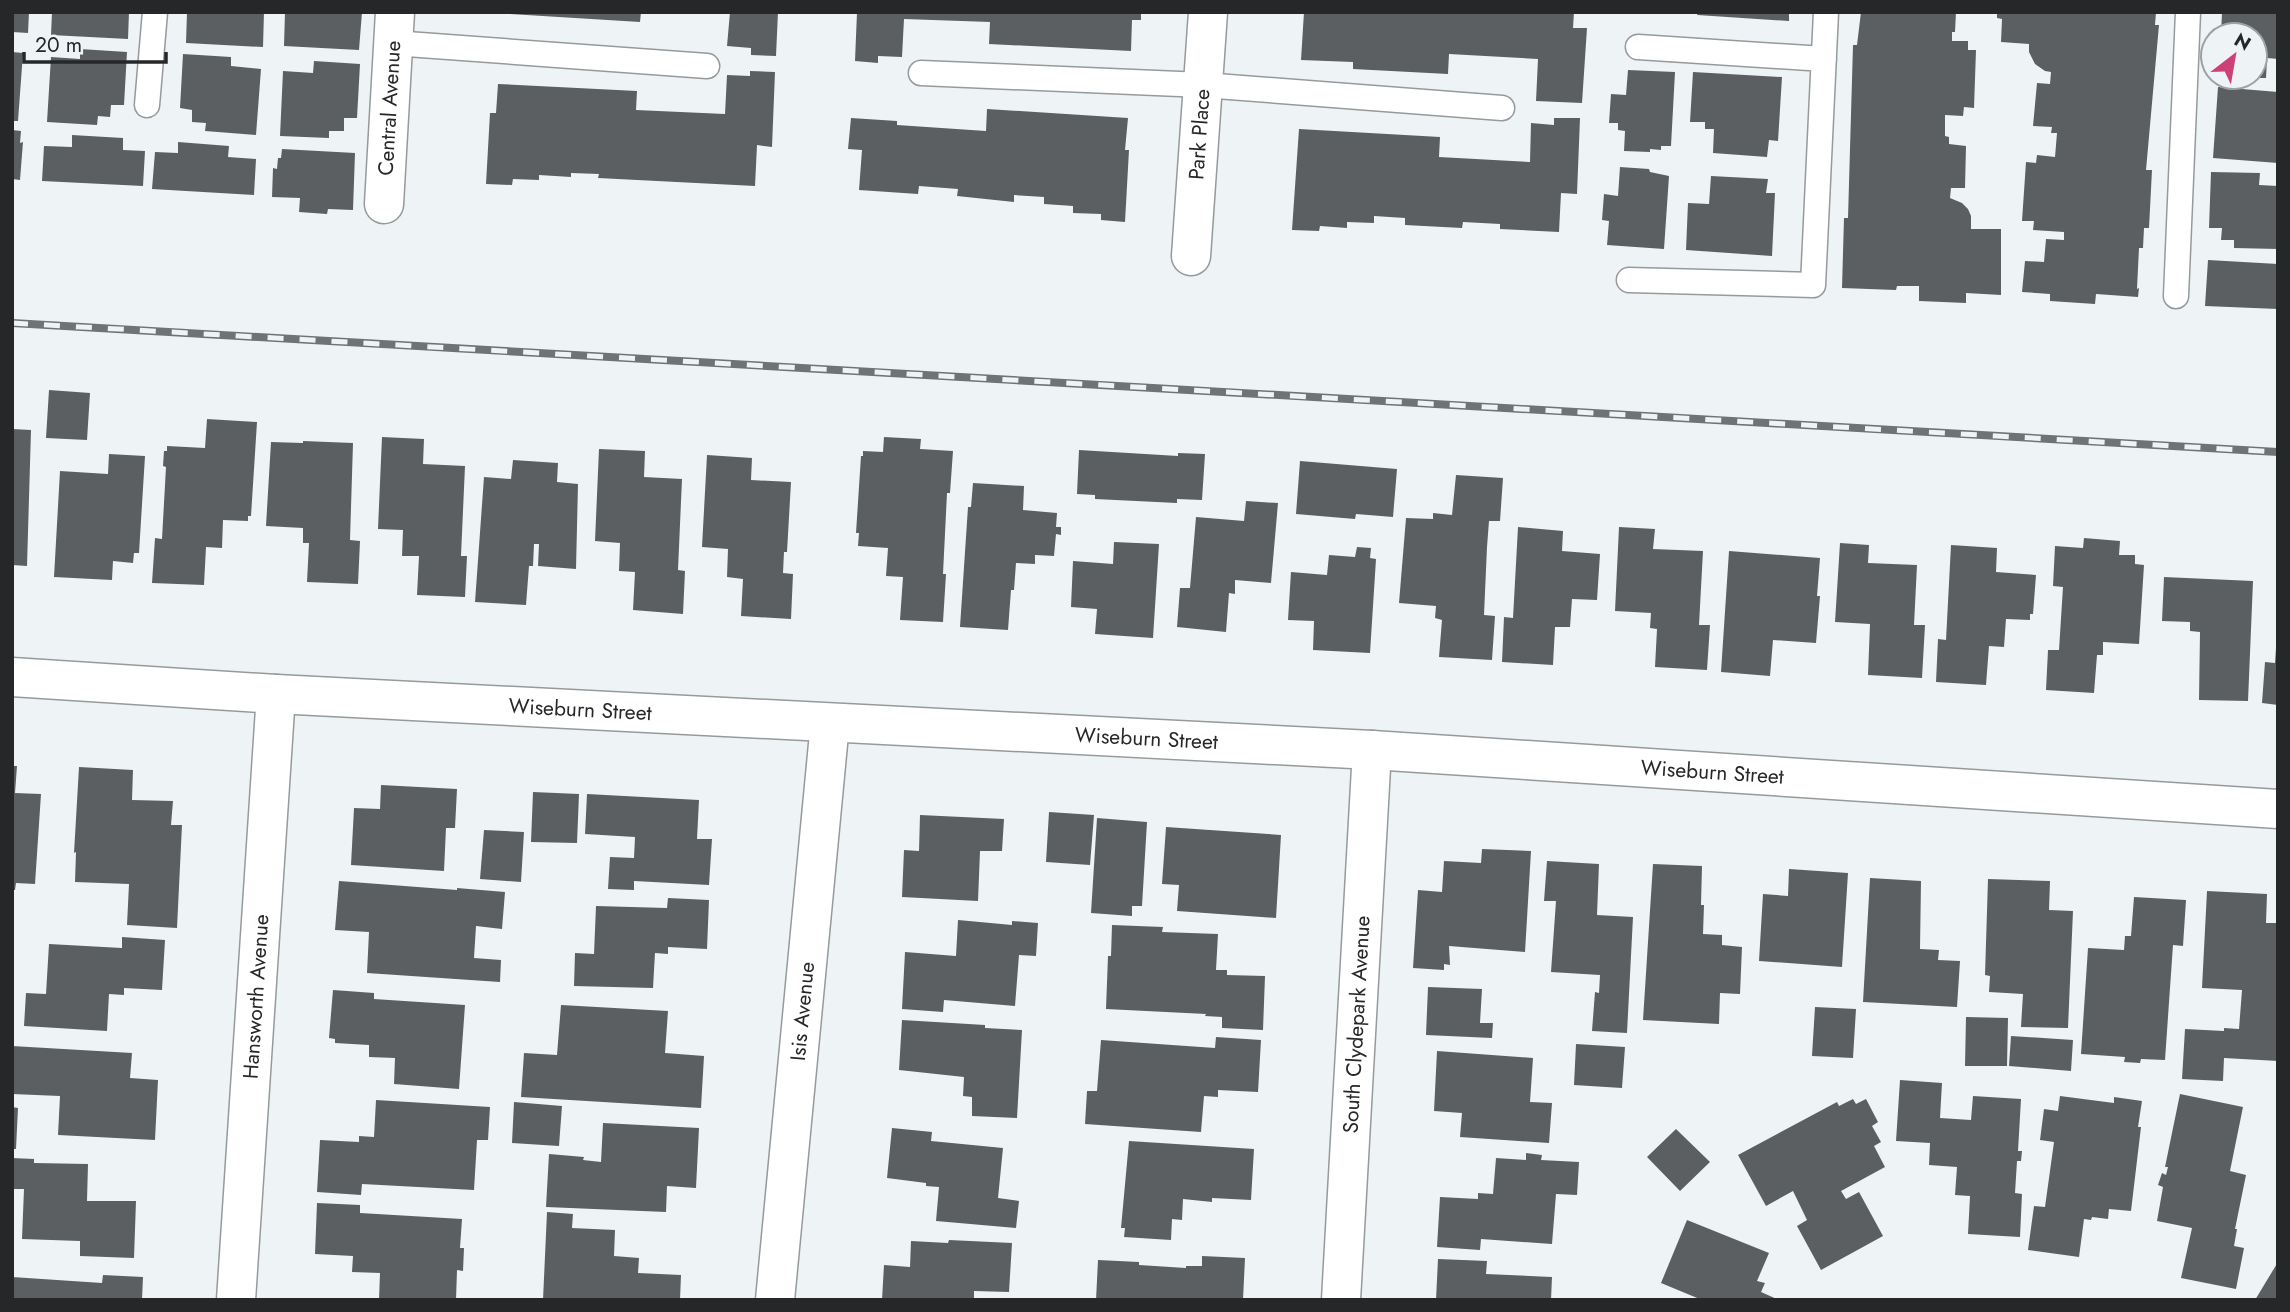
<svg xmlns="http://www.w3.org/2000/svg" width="2290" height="1312" font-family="Jost,sans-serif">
  <rect width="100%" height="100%" fill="#eef4f5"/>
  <path fill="#5c5f62" d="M12 12H29L28 33 12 32Z
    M52 12H129L128 39 51 35Z
    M187 12H264L263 47 186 43Z
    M285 12H362L359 50 284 46Z
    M510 12H641L640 22 510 14Z
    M730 12H778L776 56 751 55V48L727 46Z
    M857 12H1141V20H1132L1131 51 989 44 990 22 904 19 902 57 878 56V63L855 61Z
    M1304 12H1574L1573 28H1587L1582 103 1536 101 1538 59 1449 54 1448 74 1353 69V62L1301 60Z
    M1698 12H1789V21L1697 15Z
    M1861 12H1956L1955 32H1952V41H1968V50H1976L1974 108 1964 107 1963 116 1945 115V136L1949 137V144L1966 146 1965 188H1951L1950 198 1962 203 1968 209 1971 216V229H2001V295L1966 293V303L1919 301V286H1897L1896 290 1842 288 1844 218H1848L1853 45H1857Z
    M1997 12H2156L2155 25H2159L2146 170H2152L2149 228H2144L2143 248H2139L2137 289 2139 288 2138 297 2096 294 2095 304 2050 301V294L2022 292 2025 261 2044 262 2046 239 2064 240V232L2033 230 2034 221H2022L2026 162 2036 163 2037 155 2055 157 2057 133H2051L2052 127 2033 126 2037 83 2050 84 2051 72 2045 71 2035 64 2029 52V44L2001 42 2002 19 1997 18Z
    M2222 12H2278V59L2267 58 2266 78H2255V35H2221Z
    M80 49 127 52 124 105H111L110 117 98 116 97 125 47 122 51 57 80 59Z
    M12 52 23 53 18 121H12Z
    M183 54 231 57V66L261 69 256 135 205 131 206 123 192 122V110L180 108Z
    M314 61 360 64 357 118H344V131H329V138L280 136 283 71 313 73Z
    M1628 70 1675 72 1671 146H1661V150L1650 149V152L1624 151 1625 131 1618 130V123H1609L1611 94 1626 95Z
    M750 71 775 72 772 147 757 145 755 186 598 178 599 174 571 173V177L539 175V180L513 179 512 185 486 184 490 113H496L498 84 637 91 636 110 725 114 727 75 750 76Z
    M1693 72 1782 77 1778 141 1769 140 1767 157 1713 153 1714 129H1705V122H1690Z
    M2218 87 2278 92V163L2213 158Z
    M987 109 1128 118 1125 150H1129L1125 222 1101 220V214L1073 213V206L1044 204V197L1014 195V202L957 196 958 189 919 186 918 194 859 190 862 150 848 149 851 118 897 121V125L986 131Z
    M1554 118H1580L1577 194 1561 193 1559 232 1500 229V224L1463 222 1462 228 1405 225V218L1374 216V223L1347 222V228L1320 226 1319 231 1292 230 1299 129 1440 137 1439 157 1530 162 1531 123 1554 125Z
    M12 130 21 131 20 143 23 142 20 180 12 179Z
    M72 135 123 138V150L145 151 143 186 42 181 44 146 72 147Z
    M178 142 229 146 228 157 256 159 254 195 152 189 155 152 178 153Z
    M282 149 355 153 353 210 328 209 327 214 299 212 300 198 272 197 273 168 277 169 278 158H281Z
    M1620 167 1649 169 1650 172 1669 176 1664 249 1607 245 1609 221 1602 220 1604 194 1618 196Z
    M2211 172 2260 173 2259 185 2278 186V249L2234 248V240H2221L2222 228H2209Z
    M1711 176 1768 179 1766 193H1775L1772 256 1686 250 1688 203 1709 204Z
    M2208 260 2278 264V309L2205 306Z
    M49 390 90 393 87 440 46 438Z
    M207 419 257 422 251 516H248V521L223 520 222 548 206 547 204 585 152 583 155 538 162 539 166 467 163 466 164 451H167V446L205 448Z
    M12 429 31 430 27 566 12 565Z
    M382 437 424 439 423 464 465 466 461 556H467L465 597 417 595 419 556H402L403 530 378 529Z
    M884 437 921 439 920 449 953 451 950 493H947L943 574H946L943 622 900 620 903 577 886 576 888 548 858 546 859 533H856L861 456H863V451L883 452Z
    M303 441 353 443 350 540 360 541 358 584 307 582 309 543H303V528L266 526 271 442 303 443Z
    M599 449 645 451 644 477 682 479 678 570 685 571 683 614 633 610 635 572 619 571 620 543 595 541Z
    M1079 450 1178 456V453L1205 454 1202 500 1177 499V503L1095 499V495L1077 494Z
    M109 454 145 456 139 553H134L133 563 113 561 112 580 54 577 60 471 108 474Z
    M707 455 752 458 751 480 791 482 787 552H784L783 573 793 574 791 619 741 616 743 579 727 577 728 549 702 547Z
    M513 460 558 463 557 482 578 484 576 569 538 566 539 544H534L533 566H529L526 605 475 602 484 477 511 479Z
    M1300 461 1397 469 1393 517 1356 514 1355 519 1296 514Z
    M1456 475 1503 478 1500 521H1489L1487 547 1484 615 1495 616 1492 660 1439 657 1442 620 1435 618 1436 606 1399 603 1406 518 1433 519V513L1452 515Z
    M973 483 1024 486 1023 510 1057 513 1056 527H1061V535L1056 534 1054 556 1035 555V564L1016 563 1014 590H1011L1008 630 960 627 968 507H971Z
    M1246 501 1278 503 1271 583 1235 580V594L1229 593 1226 632 1177 627 1180 588H1190L1196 517 1244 521Z
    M1518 527 1563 531 1562 551 1600 554 1597 600 1572 599 1570 627H1555L1553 665 1502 662 1504 617 1513 618Z
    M1619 527 1655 529 1653 549 1703 551 1699 625H1710L1707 670 1655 667 1657 629 1650 628 1651 613 1615 611Z
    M2084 538 2120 541 2119 555H2135V564L2144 565 2139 644 2103 642V655H2097L2094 693 2046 690 2048 650H2059L2063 587 2053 586 2055 546 2083 548Z
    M1114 542 1159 544 1153 638 1095 634 1097 609 1071 607 1073 561 1113 564Z
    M1840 543 1869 545 1868 563 1917 565 1914 625H1925L1922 678 1868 675 1870 624 1835 622Z
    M1951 545 1997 548 1996 572 2036 575 2033 614H2030V620L2006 619 2004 647 1989 646 1986 685 1936 682 1938 639 1946 640Z
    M1357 547 1371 548 1370 558 1376 559 1370 653 1313 650 1314 621 1288 620 1291 572 1327 575 1329 555 1355 557Z
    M1729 551 1820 558 1817 596H1820L1816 643 1773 640 1770 676 1721 672Z
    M2164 577 2253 581 2248 701 2199 700 2200 632 2190 631V622L2162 621Z
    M2276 648 2278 649V705L2262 703 2265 662 2275 663Z
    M12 766H17L15 793 41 794 35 884 16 883 15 890H12Z
    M79 767 133 770 132 800 173 801 171 825H182L177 928 127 925 129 884 75 882 76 852 74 853Z
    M381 785 457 789 455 828H446L444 871 351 865 354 808 380 809Z
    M533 792 579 794 577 843 531 842Z
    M587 794 699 800 697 839H712L709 885 634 881V890L608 889 610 857 634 858 635 837 585 834Z
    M1049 812 1094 815 1090 865 1046 862Z
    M920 815 1004 819 1002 851H980L978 901 902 897 904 850 919 851Z
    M1097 818 1147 822 1142 906H1132V916L1091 913Z
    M1166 827 1281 835 1276 918 1177 911 1179 885 1162 884Z
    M484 830 524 832 521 882 480 879Z
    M1482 849 1531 851 1525 952 1449 946 1450 965 1444 964V970L1413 968 1418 890 1442 892 1444 861 1481 863Z
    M1547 861 1599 864 1597 915 1633 917 1627 1033 1592 1031 1595 992 1599 993 1600 975 1551 972 1556 901H1544Z
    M1653 864 1702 866 1701 905H1704L1703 934 1722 935V945L1742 947 1740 994 1720 993 1719 1024 1643 1020Z
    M1789 869 1848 873 1842 967 1759 961 1763 894 1788 896Z
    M1870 878 1921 881 1920 949 1939 950 1938 960 1960 961 1957 1007 1863 1002Z
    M1988 879 2050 881 2049 910 2073 911 2068 1028 2021 1027 2023 994 1989 992 1990 976 1985 975Z
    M339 881 457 890V888L505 892 502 929 476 926 474 958 501 960 500 982 367 973 369 932 335 930Z
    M2207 891 2267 894 2266 923H2278V1061L2224 1058 2223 1081 2182 1079 2185 1029 2224 1031V1028L2239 1029 2242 990 2202 988Z
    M2134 897 2186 900 2183 946 2173 945 2165 1060 2141 1059 2140 1063 2124 1062 2125 1057 2081 1054 2088 948 2124 950 2125 936H2131Z
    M668 898 709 900 707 949 668 947V954L655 953 653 988 574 986 575 953 594 954 596 906 667 908Z
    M958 920 1012 925V921L1038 923 1036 956 1019 955 1015 1006 944 1000 943 1012 902 1009 905 952 956 956Z
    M1112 925 1163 927 1162 932 1218 934 1216 970H1227V975L1265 976 1263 1030 1222 1028V1017L1205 1016 1206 1014 1106 1009 1108 956H1111Z
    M122 937 165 940 162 990 124 988V995L109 994 107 1031 24 1026 26 993 46 994 49 944 122 948Z
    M1428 987 1482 989 1480 1023H1493L1492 1038 1426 1035Z
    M333 990 374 993V999L465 1005 459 1089 394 1084 395 1058 369 1057V1045L335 1043V1039L329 1038Z
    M561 1005 668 1011 665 1053 704 1056 701 1108 521 1097 524 1053 557 1055Z
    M1815 1007 1856 1009 1853 1058 1812 1056Z
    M1966 1017 2008 1018 2007 1066H1965Z
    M902 1020 985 1025V1028L1022 1030 1017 1118 972 1116V1097L963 1096 964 1077 899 1070Z
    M2011 1036 2073 1040 2071 1071 2009 1066Z
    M1216 1037 1261 1040 1258 1092 1218 1090V1097L1204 1096 1201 1132 1085 1124 1087 1091H1097L1101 1040 1215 1048Z
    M1576 1044 1625 1047 1622 1088 1574 1085Z
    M12 1046 132 1053 130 1078 158 1080 155 1140 58 1135 60 1096 12 1094Z
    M1437 1051 1533 1058 1530 1102 1552 1103 1549 1143 1460 1137 1462 1113 1434 1111Z
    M1900 1080 1942 1083 1940 1118 1971 1120 1973 1096 2021 1099 2018 1151H2022L2021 1161H2017L2015 1193 2022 1194 2020 1237 1968 1234 1970 1196 1955 1195 1957 1167 1929 1165 1930 1143 1896 1141Z
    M2180 1094 2243 1107 2230 1171 2246 1175 2235 1229H2237L2234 1246 2244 1248 2236 1289 2181 1278 2192 1228 2157 1221 2163 1187 2158 1185 2162 1173 2166 1175 2168 1167H2165Z
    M2060 1096 2114 1103V1097L2142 1101 2138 1127H2141L2131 1211 2109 1209 2108 1219 2092 1217 2091 1220 2084 1219 2079 1257 2028 1250 2034 1206 2045 1207 2054 1142 2040 1140 2044 1109 2058 1111Z
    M1853 1099 1856 1104 1866 1099 1878 1122 1872 1126 1881 1142 1874 1146 1885 1167 1841 1191 1846 1199 1859 1192 1883 1236 1821 1270 1797 1226 1807 1220 1793 1191 1766 1206 1738 1155 1837 1102 1839 1106Z
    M376 1100 490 1107 488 1140H477L474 1190 362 1184 361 1195 317 1192 320 1140 359 1142V1136L374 1137Z
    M514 1102 562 1106 559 1146 512 1143Z
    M12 1107 18 1108 16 1149H12Z
    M603 1123 699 1128 696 1188 667 1186 666 1212 546 1207 549 1154 584 1157 583 1160 601 1162Z
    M892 1128 932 1132 931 1141 1003 1148 998 1198 1019 1201 1016 1228 936 1221 939 1187 926 1186V1183L887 1178Z
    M1676 1129 1710 1162 1680 1191 1647 1157Z
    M1129 1141 1254 1149 1251 1200 1212 1198V1202L1183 1199 1182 1220 1172 1219 1171 1240 1124 1237 1125 1228H1121Z
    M1526 1153 1542 1155 1541 1160 1579 1162 1577 1195 1556 1194 1552 1244 1481 1239 1480 1250 1437 1247 1440 1197 1478 1199V1193L1493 1194 1496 1158 1526 1160Z
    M12 1158 34 1159V1163L88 1164 87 1201H136L134 1258 80 1256V1241L22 1239 24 1189H12Z
    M317 1203 360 1205V1213L462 1219 460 1248H464L463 1271 457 1270 456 1300H379L380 1273 352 1272 353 1256 315 1254Z
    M547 1212 573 1214 572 1228 615 1230 614 1256 639 1258 638 1273 681 1275 680 1300H543Z
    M1687 1220 1769 1253 1757 1281 1765 1283 1761 1292 1779 1300H1702L1661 1283Z
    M949 1240 1012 1243 1009 1292 974 1291V1300H882L884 1265 910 1267 911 1241 948 1243Z
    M1202 1256 1245 1258 1243 1300H1096L1098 1260 1139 1262V1265L1186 1268V1266H1202Z
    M1438 1259 1487 1261 1486 1274 1552 1277 1551 1300H1436Z
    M2278 1262V1300H2255Z
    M103 1275 143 1277 142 1300H12V1277L102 1283Z"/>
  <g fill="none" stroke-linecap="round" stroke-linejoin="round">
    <g stroke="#969a9c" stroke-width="27">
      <path id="service" d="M393 43 707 66
        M1638 47 1824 59
        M921 73 1203 85 1502 108
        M147 105 155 12
        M1629 280 1813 285 1826 12
        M2176 296 2188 12"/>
    </g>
    <g stroke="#969a9c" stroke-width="41">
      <g id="minor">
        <path id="s1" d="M384 204 395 12"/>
        <path id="s2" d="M1191 256 1208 12"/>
        <path id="s3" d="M12 677 276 694 1372 750 2278 809"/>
        <path id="s4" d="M236 1300 276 694"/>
        <path id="s5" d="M775 1300 830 723"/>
        <path id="s6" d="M1341 1300 1372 750"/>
      </g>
    </g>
    <use href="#service" stroke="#fff" stroke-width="24"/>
    <use href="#minor" stroke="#fff" stroke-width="38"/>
    <g stroke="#6f7374" stroke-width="8">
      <path id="rail" d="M12 323 2278 452"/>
    </g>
    <use href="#rail" stroke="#eef4f5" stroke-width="5" stroke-dasharray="16" stroke-linecap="butt"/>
  </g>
  <g text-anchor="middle" stroke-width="7" stroke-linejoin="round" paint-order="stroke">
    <g font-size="21" fill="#252728" stroke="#eef4f5">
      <text dy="7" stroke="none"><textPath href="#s1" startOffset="96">Central Avenue</textPath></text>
      <text dy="7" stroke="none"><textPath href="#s2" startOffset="122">Park Place</textPath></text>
      <text dy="7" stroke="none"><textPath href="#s3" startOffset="569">Wiseburn Street</textPath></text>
      <text dy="7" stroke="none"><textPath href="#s3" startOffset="1136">Wiseburn Street</textPath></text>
      <text dy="7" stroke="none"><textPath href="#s3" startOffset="1703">Wiseburn Street</textPath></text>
      <text dy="7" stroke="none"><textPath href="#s4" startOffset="304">Hansworth Avenue</textPath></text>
      <text dy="7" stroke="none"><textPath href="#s5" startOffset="290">Isis Avenue</textPath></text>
      <text dy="7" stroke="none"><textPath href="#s6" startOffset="276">South Clydepark Avenue</textPath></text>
    </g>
  </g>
  <rect width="2290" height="1312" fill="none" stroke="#252728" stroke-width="28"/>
  <g transform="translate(2234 56) rotate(31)"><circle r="33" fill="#eef4f5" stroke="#9ea2a3" stroke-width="2"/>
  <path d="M0-5L12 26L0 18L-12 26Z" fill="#cc4178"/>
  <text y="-10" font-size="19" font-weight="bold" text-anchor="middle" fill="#252728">N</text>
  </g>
  <path d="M24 52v10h142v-10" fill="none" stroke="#252728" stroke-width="3.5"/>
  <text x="35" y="52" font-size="21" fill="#252728" stroke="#eef4f5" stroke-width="5" paint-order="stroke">20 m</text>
</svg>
